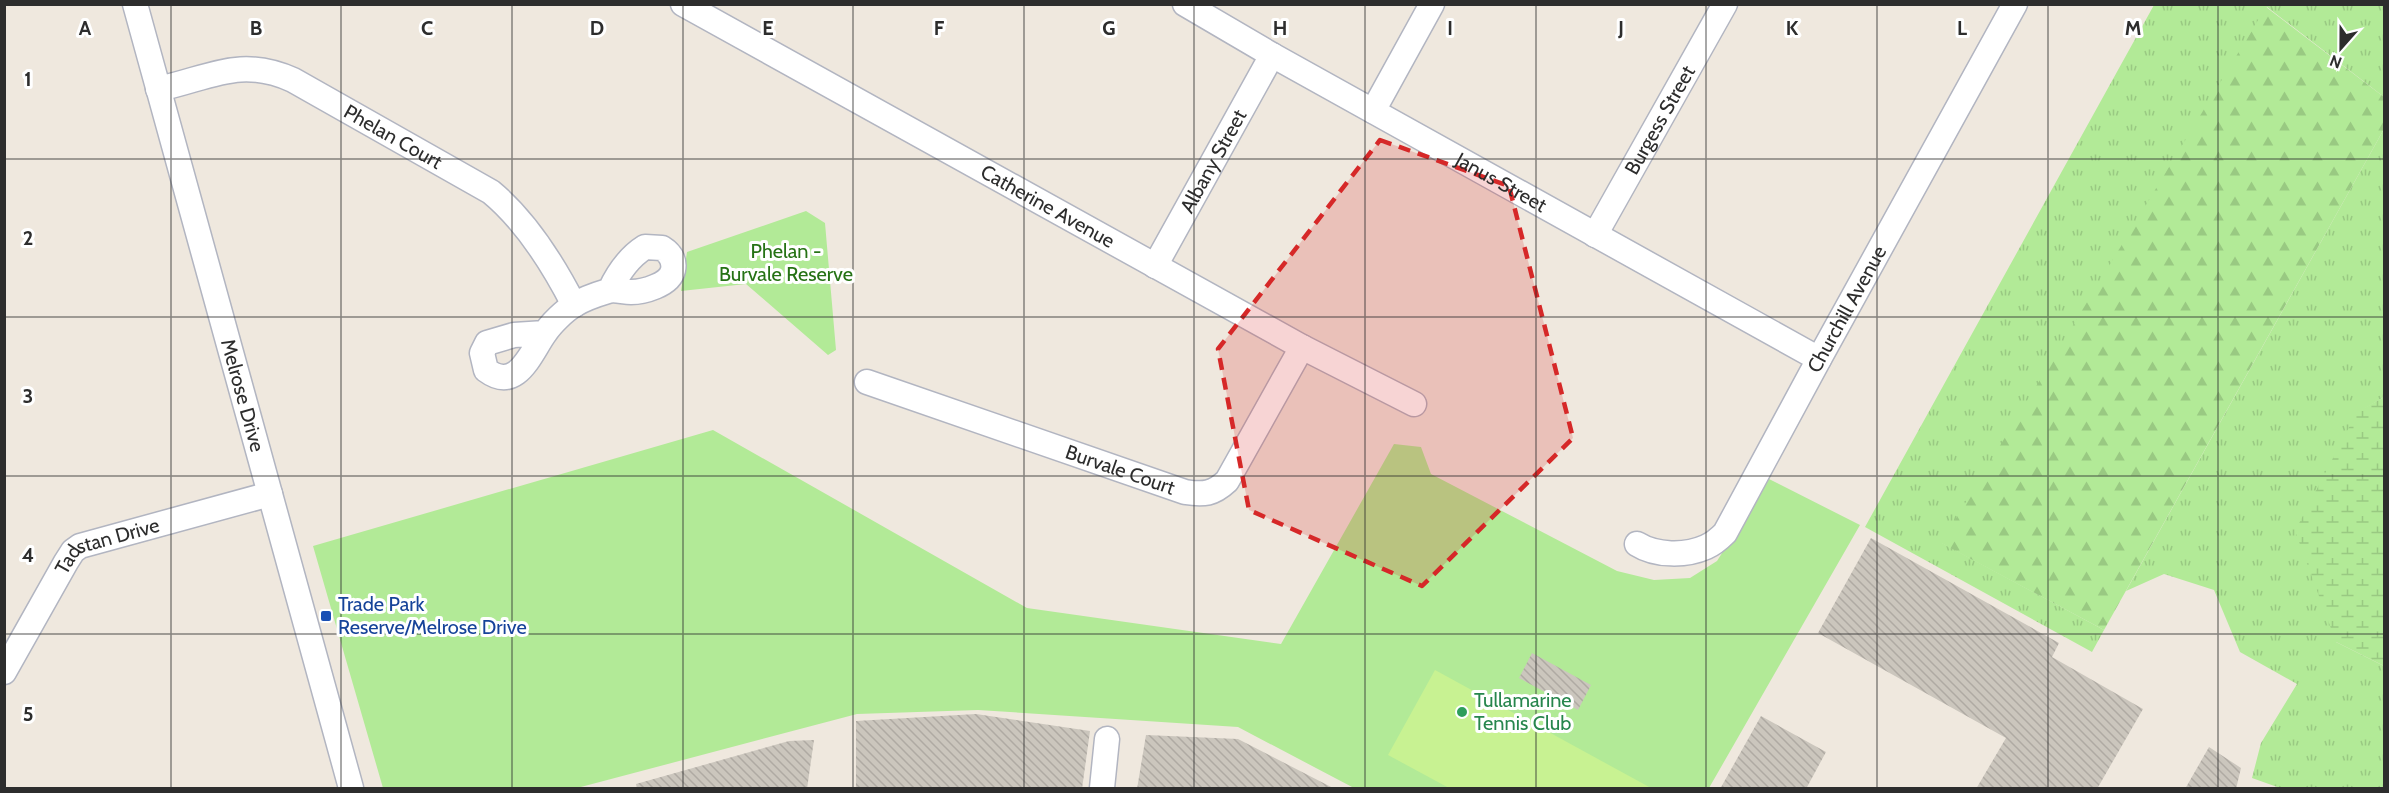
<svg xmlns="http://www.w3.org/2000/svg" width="2389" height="793" font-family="Cabin,sans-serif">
  <defs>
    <pattern id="grass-tufts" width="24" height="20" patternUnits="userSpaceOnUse" patternTransform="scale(1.5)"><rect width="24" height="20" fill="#b2ea97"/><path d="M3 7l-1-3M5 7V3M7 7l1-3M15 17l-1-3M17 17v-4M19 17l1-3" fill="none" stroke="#99c982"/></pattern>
    <pattern id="forest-firs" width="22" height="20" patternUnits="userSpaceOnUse" patternTransform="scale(1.5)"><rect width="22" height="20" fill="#b2ea97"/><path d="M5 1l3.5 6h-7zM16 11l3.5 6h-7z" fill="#99c982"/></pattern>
    <pattern id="wetland-marsh" width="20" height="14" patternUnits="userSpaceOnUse" patternTransform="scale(1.5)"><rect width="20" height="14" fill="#b2ea97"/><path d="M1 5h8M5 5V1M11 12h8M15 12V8" fill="none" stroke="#99c982"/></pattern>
    <pattern id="building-back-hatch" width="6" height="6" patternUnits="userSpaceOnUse" patternTransform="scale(1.5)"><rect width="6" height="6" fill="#cbc6bd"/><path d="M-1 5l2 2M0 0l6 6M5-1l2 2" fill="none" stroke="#afaaa3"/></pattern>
  </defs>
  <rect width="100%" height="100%" fill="#efe8de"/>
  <path fill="url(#grass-tufts)" d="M2154 5H2384V97L2267 7 1942 543 2104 630 2092 652 1865 527Z
    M2384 129V397L2357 413 2336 642 2384 666V788H2280L2252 778 2261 743 2297 684 2240 652 2214 590 2164 574 2126 591Z"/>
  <path fill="url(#forest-firs)" d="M2266 7 2384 97V129L2104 630 1941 543Z"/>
  <path fill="url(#wetland-marsh)" d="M2384 397V666L2336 642 2295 531 2357 412Z"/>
  <path fill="#b2ea97" d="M806 211 825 223 836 350 828 355 746 284 681 291 687 252Z
    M713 430 1027 608 1281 644 1394 444 1421 447 1431 474 1617 571 1654 580 1690 578 1717 561 1769 479 1860 525 1709 788H1354L1238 727 978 710 857 714 577 788H383L313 546Z"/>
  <path fill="#c8f292" d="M1435 670 1651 788H1449L1388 755Z"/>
  <path fill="url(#building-back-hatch)" d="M1871 538 2059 643 2052 657 2143 709 2097 789H1976L2006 738 1818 633Z
    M1532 653 1591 685 1578 710 1519 678Z
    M976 714 1090 731 1082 789H856V721Z
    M1761 716 1826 752 1806 789H1720Z
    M1146 735 1238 739 1335 789H1137Z
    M814 740 807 789H637L636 784 789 741Z
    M2209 747 2241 768 2236 789H2185Z"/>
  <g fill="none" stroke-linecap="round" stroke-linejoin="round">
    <g stroke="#b2b5c1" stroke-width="27">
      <g id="minor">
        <path id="s1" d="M135 4 351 788"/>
        <path id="s2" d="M683 4 1302 347 1414 404"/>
        <path id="s3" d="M1185 4 1272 55 1819 359"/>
        <path id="s4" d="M158 89C210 78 240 56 293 80L491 192C526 221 553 264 574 305"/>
        <path d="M1373 111 1432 4"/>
        <path id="s5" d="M1595 235 1725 4"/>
        <path id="s6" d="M1155 266 1272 55"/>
        <path d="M545 333 514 335 487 343 482 353 486 370C517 393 530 354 545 333 551 324 564 311 574 305 583 299 598 294 608 291 615 289 623 292 631 292 643 292 670 285 673 270 675 260 670 253 662 248L645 247C629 257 618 273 610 290"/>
        <path id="s7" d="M867 382 1185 492C1204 495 1213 494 1227 481L1302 347"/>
        <path id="s8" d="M1637 544C1656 556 1686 556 1706 547 1713 544 1720 538 1725 533L1819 359 2015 4"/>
        <path id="s9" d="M4 672 66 562 73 551 80 546 270 494"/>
        <path d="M1102 788 1107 739"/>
      </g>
    </g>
    <use href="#minor" stroke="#fff" stroke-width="24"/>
  </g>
  <path fill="#d62828" fill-opacity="0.2" stroke="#d62828" stroke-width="4.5" stroke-dasharray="12 8" stroke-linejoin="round" d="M1380 140 1509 186 1573 438 1422 586 1249 510 1218 349Z"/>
  <path fill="none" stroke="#2d2d2d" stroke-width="1.5" stroke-opacity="0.55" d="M171 4V788M341 4V788M512 4V788M683 4V788M853 4V788M1024 4V788M1194 4V788M1365 4V788M1536 4V788M1706 4V788M1877 4V788M2048 4V788M2218 4V788M4 159H2384M4 317H2384M4 476H2384M4 634H2384"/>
  <rect fill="#1a4fb4" stroke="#fff" stroke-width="2" x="320" y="610" width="12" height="12" rx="3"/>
  <circle fill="#2e9e5b" stroke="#fff" stroke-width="2" cx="1462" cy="712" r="6"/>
  <g text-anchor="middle" stroke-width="6" stroke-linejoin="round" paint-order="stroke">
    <g font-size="20" fill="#2d2d2d" stroke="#fff">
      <text dy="7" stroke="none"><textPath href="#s5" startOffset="132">Burgess Street</textPath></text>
      <text dy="7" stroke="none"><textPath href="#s4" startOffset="254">Phelan Court</textPath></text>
      <text dy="7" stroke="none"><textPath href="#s6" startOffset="120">Albany Street</textPath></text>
      <text dy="7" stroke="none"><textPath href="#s3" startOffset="363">Janus Street</textPath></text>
      <text dy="7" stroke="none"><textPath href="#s2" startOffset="417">Catherine Avenue</textPath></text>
      <text dy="7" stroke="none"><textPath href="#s8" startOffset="350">Churchill Avenue</textPath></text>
      <text dy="7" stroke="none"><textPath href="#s1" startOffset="406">Melrose Drive</textPath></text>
      <text dy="7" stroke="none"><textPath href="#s7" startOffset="268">Burvale Court</textPath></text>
      <text dy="7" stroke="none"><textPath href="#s9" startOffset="172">Tadstan Drive</textPath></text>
    </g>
    <g font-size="20" fill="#267215" stroke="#fff">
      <text x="786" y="258">Phelan -<tspan x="786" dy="23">Burvale Reserve</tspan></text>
    </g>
    <g font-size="20" fill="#164399" stroke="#fff" text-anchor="start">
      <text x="338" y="611">Trade Park<tspan x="338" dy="23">Reserve/Melrose Drive</tspan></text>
    </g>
    <g font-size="20" fill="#27864d" stroke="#fff" text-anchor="start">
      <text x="1474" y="707">Tullamarine<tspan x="1474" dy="23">Tennis Club</tspan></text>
    </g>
  </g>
  <g font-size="20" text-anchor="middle" font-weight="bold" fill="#2d2d2d" stroke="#fff" stroke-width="6" stroke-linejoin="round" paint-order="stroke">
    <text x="85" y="35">A</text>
    <text x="256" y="35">B</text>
    <text x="427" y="35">C</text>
    <text x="597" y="35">D</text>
    <text x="768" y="35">E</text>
    <text x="939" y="35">F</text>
    <text x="1109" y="35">G</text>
    <text x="1280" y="35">H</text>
    <text x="1450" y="35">I</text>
    <text x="1621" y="35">J</text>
    <text x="1792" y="35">K</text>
    <text x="1962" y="35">L</text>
    <text x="2133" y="35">M</text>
    <text x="28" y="86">1</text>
    <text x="28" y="245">2</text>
    <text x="28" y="403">3</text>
    <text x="28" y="562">4</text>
    <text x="28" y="721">5</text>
  </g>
  <rect width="2389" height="793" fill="none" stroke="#2d2d2d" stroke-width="12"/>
  <g transform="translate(2341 48) rotate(201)" stroke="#ffffff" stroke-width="4.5" paint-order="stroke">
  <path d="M0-4.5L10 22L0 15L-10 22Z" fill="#2d2d2d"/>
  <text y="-9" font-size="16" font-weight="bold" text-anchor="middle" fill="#2d2d2d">N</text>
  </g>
</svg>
